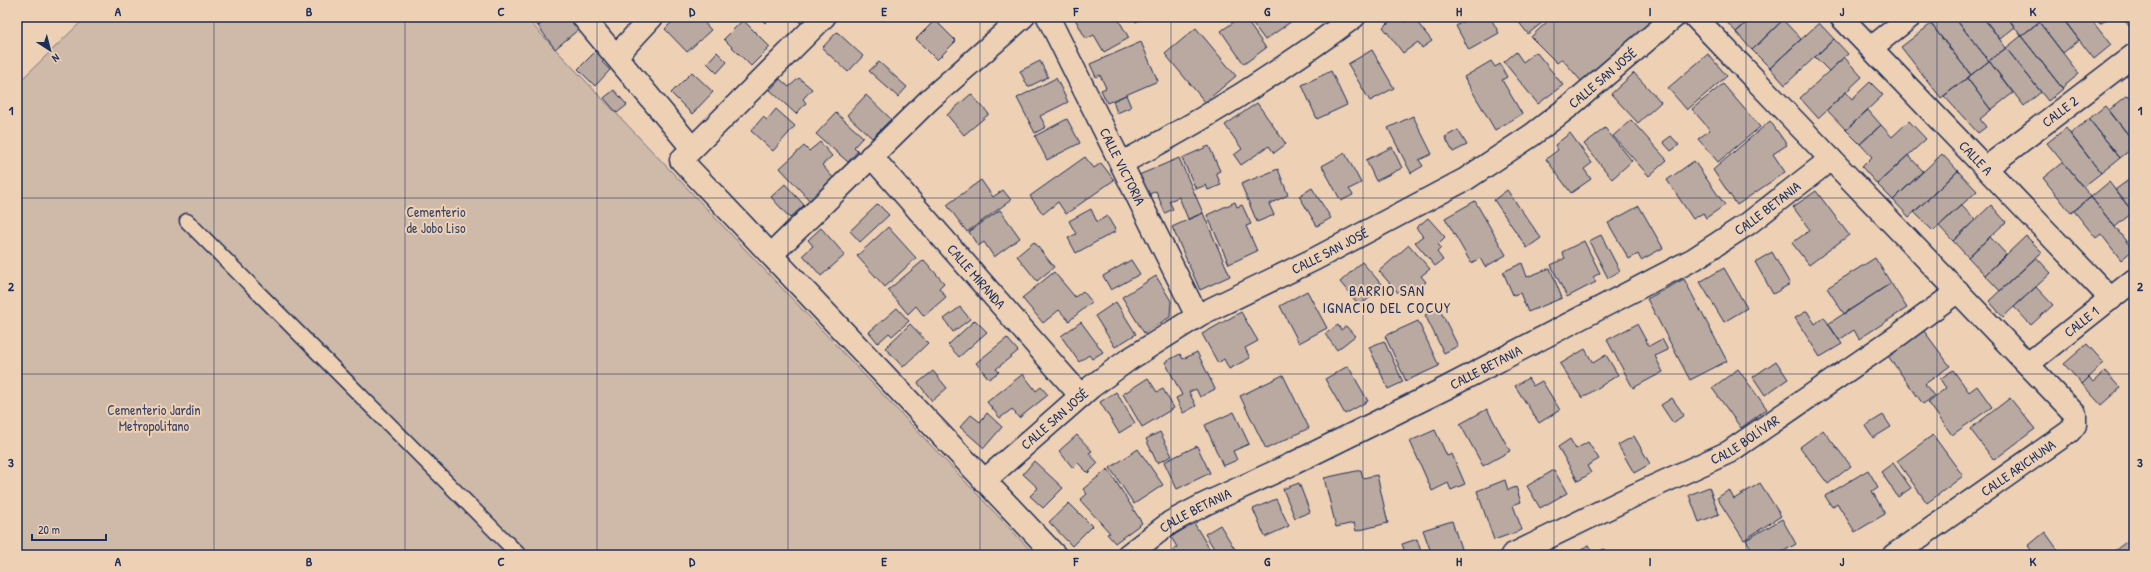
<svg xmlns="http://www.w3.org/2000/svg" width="2151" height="572" font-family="'Patrick Hand',sans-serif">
  <rect width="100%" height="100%" fill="#eed1b5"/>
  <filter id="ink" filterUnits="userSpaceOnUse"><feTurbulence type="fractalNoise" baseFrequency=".025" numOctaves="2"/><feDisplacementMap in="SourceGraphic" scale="8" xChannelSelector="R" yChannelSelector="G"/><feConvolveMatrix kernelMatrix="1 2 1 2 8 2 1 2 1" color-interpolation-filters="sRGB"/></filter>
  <g filter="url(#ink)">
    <path fill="#cfb9a8" stroke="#757483" d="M86 17H525L1035 555H17V84Z"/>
    <path fill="#baa9a0" stroke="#1b2f5e" d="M530 17H550L538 26Z
      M550 17H569L579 29 555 49 538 26Z
      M677 17 683 22 689 17H699L711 30 687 52 665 29Z
      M760 17H771L765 23Z
      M794 17H809L802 24Z
      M1074 17H1117L1129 38 1104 52 1094 35 1086 39Z
      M1132 17H1143L1136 22Z
      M1241 17H1244L1266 48 1244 64 1221 31Z
      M1248 17H1289L1292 21 1265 40Z
      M1396 17H1401L1404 22 1413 17 1432 41 1422 48 1418 42 1403 53 1383 27Z
      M1472 17H1490L1499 33 1469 50 1456 26Z
      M1515 17H1549L1528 34Z
      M1552 17 1558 18 1656 17 1582 82 1562 59 1557 63 1531 37Z
      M1722 17H1753L1736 32Z
      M1753 17H1786L1752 50 1736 32Z
      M1941 17H1954L1989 61 1971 75 1931 24Z
      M1954 17H1983L2006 48 1989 61Z
      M1983 17H2007L2015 27 2000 39Z
      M2007 17H2035L2039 22 2021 36Z
      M2035 17H2045L2039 22Z
      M2045 17H2062L2079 40 2063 53 2039 22Z
      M2089 17 2111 45 2094 59 2062 18Z
      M2095 17H2110L2100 24Z
      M2122 17H2134V21L2129 26Z
      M743 20 770 47 751 66 724 39Z
      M935 20 956 41 937 60 916 39Z
      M1783 20 1801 39 1770 68 1752 50Z
      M2039 22 2079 74 2062 88 2021 36Z
      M1819 23 1834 39 1785 85 1770 68Z
      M1931 24 1971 75 1941 98 1901 47Z
      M1196 28 1236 76 1205 102 1165 54Z
      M837 32 863 56 848 72 822 48Z
      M2021 36 2063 89 2048 101 2006 48Z
      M1834 39 1848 54 1829 71 1815 57Z
      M1141 42 1158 81 1107 103 1101 90 1106 88 1100 75 1096 77 1090 64Z
      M2006 48 2041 92 2024 106 1989 61Z
      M1372 50 1394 88 1370 101 1348 64Z
      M596 51 605 60 602 62 610 70 595 86 578 69Z
      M717 52 727 62 717 73 707 63Z
      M1516 52 1523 62 1536 52 1563 85 1538 104 1504 62Z
      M1708 54 1727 76 1687 110 1668 88Z
      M1844 57 1862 77 1818 118 1800 98Z
      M1040 61 1048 77 1028 87 1020 71Z
      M1491 61 1495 67 1500 64 1507 77 1502 80 1522 114 1495 130 1464 77Z
      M1989 61 2013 93 1991 110 1967 78Z
      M879 62 907 87 898 97 869 71Z
      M1331 71 1347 105 1317 119 1302 85Z
      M692 72 713 92 692 114 671 93Z
      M1634 73 1661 102 1638 123 1611 94Z
      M799 78 812 89 803 99 806 103 796 114 770 90 780 79 789 87Z
      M1056 78 1068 102 1040 116 1046 127 1035 133 1017 98Z
      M1967 78 1991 110 1980 119 1986 127 1978 133 1944 96Z
      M1870 82 1883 95 1846 130 1827 110 1846 92 1852 99Z
      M1723 84 1760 127 1718 162 1698 139 1710 130 1692 109Z
      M614 90 627 105 617 113 604 98Z
      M971 94 989 114 964 135 947 115Z
      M866 95 891 119 872 138 847 115Z
      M1126 95 1131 107 1117 113 1113 101Z
      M2128 95 2134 102V142L2109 110Z
      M1257 103 1286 144 1274 153 1269 146 1241 165 1234 155 1242 149 1225 125Z
      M2105 106 2134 142V147L2120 158 2089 119Z
      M776 109 795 126 773 151 751 131 763 117 767 120Z
      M1868 110 1881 125 1860 144 1846 130Z
      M836 113 863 137 854 147 858 151 848 162 816 134Z
      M1413 116 1432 154 1419 160 1423 166 1411 173 1388 128Z
      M1067 119 1080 143 1047 160 1035 136Z
      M2089 119 2120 158 2101 173 2070 134Z
      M1631 120 1667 160 1649 176 1613 136Z
      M1770 121 1787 145 1773 154 1785 172 1737 205 1713 170Z
      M1909 121 1926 139 1877 184 1862 167 1872 157 1860 144 1881 125 1892 137Z
      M1605 128 1632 161 1612 179 1584 144Z
      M2066 128 2101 173 2083 187 2047 143Z
      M1458 130 1467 145 1453 152 1445 137Z
      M1570 133 1592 163 1584 169 1591 179 1571 193 1546 159 1558 150 1555 145Z
      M1671 136 1679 145 1671 151 1663 142Z
      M820 142 832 156 822 165 835 180 811 202 780 168 804 146 809 151Z
      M1209 146 1220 171 1216 173 1221 185 1208 190 1206 185 1196 189 1182 158Z
      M1392 147 1402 168 1376 181 1366 160Z
      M1345 153 1361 183 1349 189 1353 195 1341 201 1322 166Z
      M1942 154 1958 171 1909 217 1893 200Z
      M1908 155 1923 171 1893 200 1877 184Z
      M1085 157 1094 168 1101 163 1114 180 1066 214 1058 202 1043 214 1030 196Z
      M1179 158 1203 213 1188 219 1179 197 1169 201 1173 209 1165 213 1156 191 1148 195 1139 175Z
      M1694 161 1725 205 1706 218 1703 213 1693 219 1667 180Z
      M2063 162 2091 197 2071 213 2043 178Z
      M1278 169 1288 195 1269 204 1274 215 1257 222 1241 184Z
      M1958 171 1977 191 1933 231 1914 212Z
      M2134 176V212H2133L2115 190Z
      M981 180 993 197 1003 190 1011 200 967 232 947 205Z
      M2109 182 2133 212 2115 227 2091 197Z
      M785 184 804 205 790 218 771 197Z
      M1312 188 1331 218 1317 226 1299 196Z
      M1507 190 1541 238 1527 248 1494 200Z
      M1816 191 1849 235 1809 265 1792 243 1810 230 1793 207Z
      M2091 197 2133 250 2121 260 2101 234 2096 238 2074 211Z
      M1475 201 1506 255 1485 267 1480 258 1471 263 1445 218Z
      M1235 202 1237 207 1242 205 1251 224 1246 226 1257 251 1229 264 1207 215Z
      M878 204 889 215 860 242 850 231Z
      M1961 205 1975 220 1953 241 1939 226Z
      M1991 205 2006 222 1968 257 1953 241Z
      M1639 206 1663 248 1641 260 1638 254 1629 259 1608 223Z
      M1091 209 1097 222 1107 216 1116 231 1076 253 1068 238 1076 234 1069 221Z
      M1000 210 1020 238 994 257 984 242 978 246 969 232Z
      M1203 213 1230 276 1200 290 1172 227Z
      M1428 218 1445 237 1438 244 1441 248 1437 252 1443 260 1435 266 1415 242 1423 236 1416 228Z
      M888 227 916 258 885 287 857 256Z
      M821 228 845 255 821 276 803 255 813 246 808 240Z
      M1601 235 1620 271 1608 278 1589 241Z
      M2026 236 2042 252 2000 291 1985 275Z
      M1990 237 2006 254 1985 275 1968 257Z
      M1584 241 1600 273 1593 277 1596 282 1567 297 1551 265 1565 258 1562 252Z
      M1034 242 1054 267 1037 281 1017 256Z
      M1409 245 1430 269 1421 276 1426 282 1415 291 1410 286 1400 295 1379 271Z
      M1772 252 1790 284 1773 294 1755 262Z
      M2036 257 2051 273 2003 317 1989 301Z
      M1875 258 1891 283 1844 314 1827 288Z
      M924 260 944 283 939 288 946 297 924 316 916 306 908 314 888 290Z
      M1131 260 1140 274 1111 290 1103 276Z
      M1362 262 1383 286 1360 306 1340 282Z
      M1522 263 1527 277 1550 268 1562 298 1528 312 1520 293 1513 295 1503 272Z
      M1724 268 1747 308 1724 322 1700 282Z
      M1054 272 1075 297 1083 291 1092 302 1069 321 1059 310 1043 323 1022 298Z
      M1156 276 1171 301 1170 317 1144 333 1122 297Z
      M1684 279 1727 361 1690 380 1647 299Z
      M1891 283 1907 308 1859 339 1854 330 1839 340 1828 324Z
      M2036 287 2053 305 2031 325 2014 307Z
      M1307 291 1327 328 1299 343 1280 306Z
      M1116 302 1136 334 1115 347 1095 316Z
      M960 307 970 319 953 332 944 319Z
      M897 308 909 321 892 336 889 333 878 343 869 332Z
      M1439 308 1458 346 1444 353 1425 315Z
      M1807 311 1815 324 1824 317 1842 344 1820 357 1795 318Z
      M1241 312 1258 341 1245 348 1250 358 1229 369 1224 359 1218 363 1202 334Z
      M975 320 987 332 959 357 948 345Z
      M1418 321 1439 366 1406 381 1385 336Z
      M1081 322 1103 352 1092 359 1089 355 1079 362 1061 336Z
      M910 324 928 343 903 367 885 348Z
      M1637 324 1649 346 1662 339 1668 350 1655 356 1663 372 1633 388 1607 340Z
      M1338 325 1341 330 1346 326 1355 336 1337 350 1325 334Z
      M1924 331 1950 366 1925 384 1934 396 1923 404 1888 356Z
      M1007 338 1018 351 996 369 999 372 989 379 976 363Z
      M1384 341 1403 382 1388 389 1369 347Z
      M2087 344 2104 363 2082 384 2064 364Z
      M1585 349 1593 363 1606 355 1618 375 1582 398 1560 364Z
      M1197 352 1215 389 1200 397 1196 389 1189 392 1196 406 1183 413 1176 398 1182 395 1165 362 1180 354 1183 359Z
      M1776 361 1788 379 1765 395 1753 377Z
      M1348 366 1368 401 1345 414 1325 379Z
      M1738 369 1767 409 1741 428 1712 388Z
      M1953 370 1969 392 1977 386 1992 407 1952 435 1928 402 1946 388 1940 379Z
      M933 371 947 388 932 401 918 383Z
      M2105 371 2120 388 2101 405 2082 384 2089 377 2093 382Z
      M1023 374 1036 391 1041 387 1048 395 1019 418 1012 409 1000 418 987 402Z
      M1283 375 1309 428 1266 449 1240 396Z
      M1148 378 1157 392 1163 389 1174 408 1142 427 1123 394Z
      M1528 378 1533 386 1542 381 1560 410 1539 423 1515 386Z
      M1116 392 1135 423 1119 433 1100 402Z
      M1672 398 1684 415 1673 423 1661 405Z
      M2010 398 2035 429 1994 460 1970 429Z
      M1487 409 1510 451 1483 466 1460 424Z
      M1234 412 1249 444 1233 451 1237 460 1223 466 1205 425Z
      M987 413 1002 427 984 448 960 427 971 415 980 422Z
      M1883 415 1891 427 1873 438 1865 426Z
      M1435 430 1447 456 1452 454 1465 484 1451 490 1448 483 1432 491 1410 441Z
      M1823 430 1851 466 1828 484 1800 447Z
      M1160 432 1172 456 1157 463 1146 439Z
      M1077 435 1092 451 1089 453 1098 463 1088 473 1078 463 1073 468 1059 451Z
      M1933 435 1963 476 1927 503 1897 461Z
      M1634 436 1650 464 1634 473 1618 445Z
      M1570 439 1576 449 1588 442 1599 459 1587 466 1591 473 1578 481 1558 447Z
      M1197 446 1210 473 1177 489 1164 462Z
      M1138 449 1163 485 1134 504 1110 468Z
      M1034 461 1063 488 1043 508 1030 496 1038 488 1023 474Z
      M1893 463 1911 488 1898 497 1881 472Z
      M1108 469 1142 523 1115 543 1107 534 1110 533 1080 500 1087 494 1083 489Z
      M1361 470 1363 478 1377 475 1388 523 1356 531 1354 523 1336 527 1324 478Z
      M1554 470 1567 493 1540 508 1527 486Z
      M1868 470 1878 487 1872 491 1885 514 1855 532 1837 503 1832 507 1825 496Z
      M1505 480 1508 490 1516 487 1521 502 1513 505 1522 530 1494 540 1477 491Z
      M1299 483 1310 512 1295 518 1283 489Z
      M1760 483 1781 516 1744 540 1717 498 1729 490 1734 499Z
      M1709 487 1719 514 1699 522 1689 495Z
      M1276 499 1289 526 1265 537 1253 509Z
      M1069 503 1092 526 1072 546 1049 522Z
      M1782 519 1796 544 1777 555H1755L1746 540Z
      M1452 521 1462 552 1453 555H1432L1423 530Z
      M1194 523 1213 555H1177L1173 549 1177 547 1171 537Z
      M1220 525 1238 554 1235 555H1218L1205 534Z
      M2045 532 2058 550 2051 555H2035L2028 546Z
      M2134 536V555H2109Z
      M1417 539 1422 555H1406L1402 544Z
      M1589 545 1594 554 1604 549 1607 555H1585L1581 549Z"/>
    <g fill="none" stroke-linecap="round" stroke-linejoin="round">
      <g stroke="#1b2f5e" stroke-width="17">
        <path id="lane" d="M187 221 519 555"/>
      </g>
      <g stroke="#1b2f5e" stroke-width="25">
        <g id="street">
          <path d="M583 17 692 148"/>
          <path d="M824 17 681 160 1055 555"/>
          <path id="s1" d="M1048 17 1197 316"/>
          <path d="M1695 17 2075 414V425L2069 432 1894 555"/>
          <path id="s2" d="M1841 17 2111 299"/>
          <path d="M1871 48 1910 17"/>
          <path d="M616 56 652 17"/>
          <path id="s3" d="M871 156 1081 396"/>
          <path d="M1122 163C1203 121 1280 72 1354 17"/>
          <path id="s4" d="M1986 168 2134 55"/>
          <path d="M771 255 930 99 1023 17"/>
          <path id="s5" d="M2028 364 2134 280"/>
          <path id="s6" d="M984 481 1091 387 1128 360 1201 314 1315 259 1466 179 1532 135 1571 105 1674 17"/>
          <path id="s7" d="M1128 555 1171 522 1205 504 1292 464 1446 388 1694 259 1749 223 1831 159"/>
          <path id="s8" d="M1512 555 1637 494 1729 452 1896 337 1958 291"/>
        </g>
      </g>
      <use href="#lane" stroke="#eed1b5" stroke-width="14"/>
      <use href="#street" stroke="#eed1b5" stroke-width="22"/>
    </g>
  </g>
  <path fill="none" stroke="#1b2f5e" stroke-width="1" stroke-opacity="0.55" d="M214 17V555M405 17V555M597 17V555M788 17V555M980 17V555M1171 17V555M1363 17V555M1554 17V555M1746 17V555M1937 17V555M17 198H2134M17 374H2134"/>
  <g text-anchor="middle" stroke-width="4" stroke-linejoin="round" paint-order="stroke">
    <g font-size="14" fill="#1b2f5e" stroke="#eed1b5">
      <text dy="5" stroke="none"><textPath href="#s6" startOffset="742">CALLE SAN JOSÉ</textPath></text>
      <text dy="5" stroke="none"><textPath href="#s4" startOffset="93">CALLE 2</textPath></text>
      <text dy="5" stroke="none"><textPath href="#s2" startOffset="195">CALLE A</textPath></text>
      <text dy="5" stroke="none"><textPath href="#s1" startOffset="167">CALLE VICTORIA</textPath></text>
      <text dy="5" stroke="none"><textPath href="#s7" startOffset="729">CALLE BETANIA</textPath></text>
      <text dy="5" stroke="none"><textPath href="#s6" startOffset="418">CALLE SAN JOSÉ</textPath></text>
      <text dy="5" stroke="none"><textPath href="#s3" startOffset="160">CALLE MIRANDA</textPath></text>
      <text dy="5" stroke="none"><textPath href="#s5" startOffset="68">CALLE 1</textPath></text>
      <text dy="5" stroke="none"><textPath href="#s7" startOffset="405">CALLE BETANIA</textPath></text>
      <text dy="5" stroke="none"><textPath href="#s6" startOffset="94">CALLE SAN JOSÉ</textPath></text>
      <text dy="5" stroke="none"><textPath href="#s8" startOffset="260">CALLE BOLÍVAR</textPath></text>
      <text transform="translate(2018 468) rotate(-35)" y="5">CALLE ARICHUNA</text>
      <text dy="5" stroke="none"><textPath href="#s7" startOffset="81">CALLE BETANIA</textPath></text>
    </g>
    <g font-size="14" fill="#364469" stroke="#eed1b5">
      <text x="436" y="217">Cementerio<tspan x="436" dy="16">de Jobo Liso</tspan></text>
      <text x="154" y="415">Cementerio Jardín<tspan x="154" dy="16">Metropolitano</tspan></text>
    </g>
    <g font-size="15" letter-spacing="1" fill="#1b2f5e" stroke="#eed1b5">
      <text x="1387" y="296">BARRIO SAN<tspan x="1387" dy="17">IGNACIO DEL COCUY</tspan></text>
    </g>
  </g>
  <rect width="2151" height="572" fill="none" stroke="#eed1b5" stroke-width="44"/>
  <g transform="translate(50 50) rotate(144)" stroke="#eed1b5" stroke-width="3" paint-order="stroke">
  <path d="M0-3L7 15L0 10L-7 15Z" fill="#1b2f5e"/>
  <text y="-6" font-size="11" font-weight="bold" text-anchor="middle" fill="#1b2f5e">N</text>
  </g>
  <path d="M32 534v6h74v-6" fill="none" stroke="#1b2f5e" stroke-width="2"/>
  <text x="38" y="534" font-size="12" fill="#1b2f5e" stroke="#eed1b5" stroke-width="3" paint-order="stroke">20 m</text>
  <rect x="22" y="22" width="2107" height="528" fill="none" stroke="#1b2f5e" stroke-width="1.5"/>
  <g font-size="13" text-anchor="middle" font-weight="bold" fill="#1b2f5e">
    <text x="118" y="16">A</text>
    <text x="309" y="16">B</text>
    <text x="501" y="16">C</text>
    <text x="692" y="16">D</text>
    <text x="884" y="16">E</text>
    <text x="1076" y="16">F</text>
    <text x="1267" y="16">G</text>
    <text x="1459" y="16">H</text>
    <text x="1650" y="16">I</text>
    <text x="1842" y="16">J</text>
    <text x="2033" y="16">K</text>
    <text x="11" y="115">1</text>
    <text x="2140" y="115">1</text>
    <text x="11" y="291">2</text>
    <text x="2140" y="291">2</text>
    <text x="11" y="467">3</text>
    <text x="2140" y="467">3</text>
    <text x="118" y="566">A</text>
    <text x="309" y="566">B</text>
    <text x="501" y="566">C</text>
    <text x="692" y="566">D</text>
    <text x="884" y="566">E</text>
    <text x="1076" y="566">F</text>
    <text x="1267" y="566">G</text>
    <text x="1459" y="566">H</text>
    <text x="1650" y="566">I</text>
    <text x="1842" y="566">J</text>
    <text x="2033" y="566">K</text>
  </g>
</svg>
